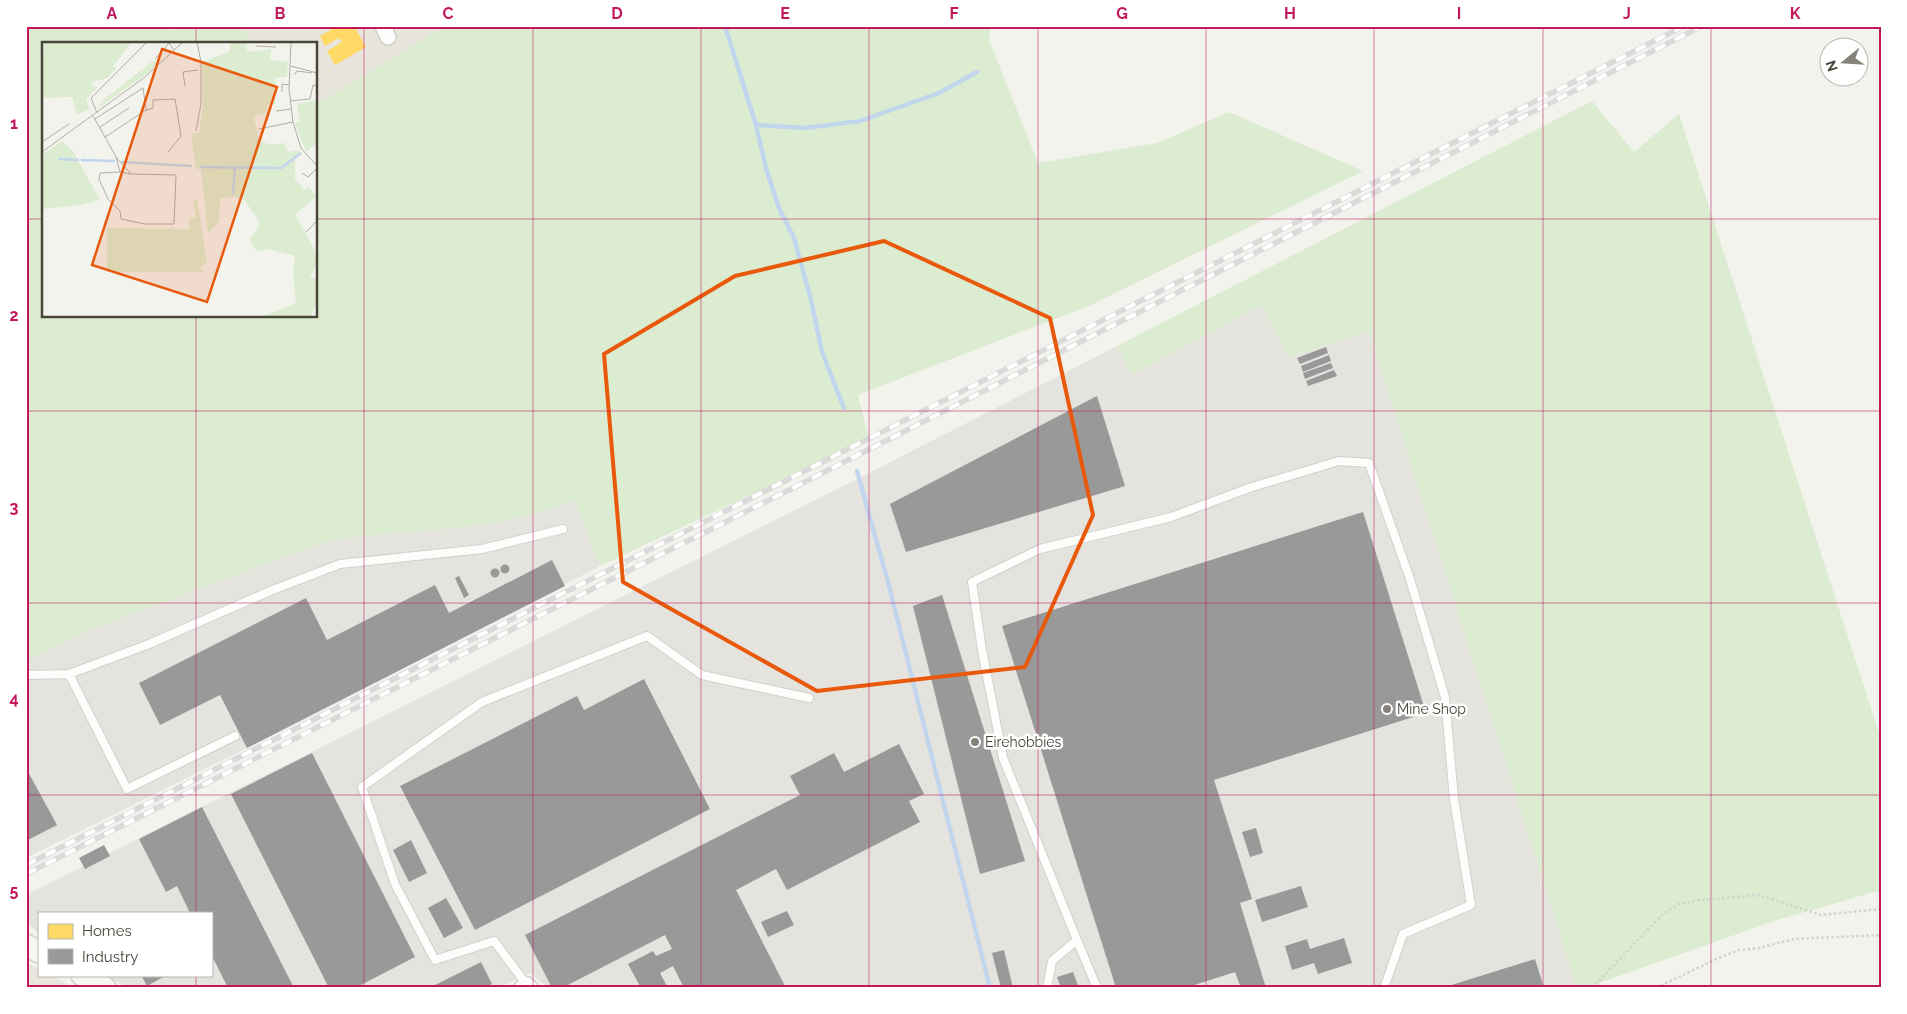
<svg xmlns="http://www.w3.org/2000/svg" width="1907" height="1014" font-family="Raleway,sans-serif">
  <rect width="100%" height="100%" fill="#f3f3ee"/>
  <path fill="#e7e5dc" d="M243 26H445L316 105V44H252Z
    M26 963 39 969V975H51L75 988H26Z"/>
  <path fill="#e5e3de" d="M1261 304 1289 357 1369 332 1577 988H548L530 973 499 988H129L105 975H211V913H39V933L26 923V895L865 475 1117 346 1132 375Z
    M575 501 600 566 247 748 26 858V661L92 629 319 544 345 538 466 527 544 511Z"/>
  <path fill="#dcecd0" d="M26 26H170L172 30 186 26H243L252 44H44V316H316V105L445 26H991L989 40 1038 163 1157 143 1229 112 1363 171 1091 305 858 395 869 439 600 566 575 501 544 511 496 523 466 527 345 538 319 544 92 629 26 661Z
    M1592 101 1634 152 1679 114 1881 739V890L1777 920 1585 988H1577L1369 332 1289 357 1261 305 1132 375 1117 346Z"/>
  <path fill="#ffd966" d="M333 26H354L366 47 335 65 327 51 342 42 339 38 325 46 320 36 334 28Z"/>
  <path fill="#999" d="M1326 347 1328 353 1300 364 1297 358Z
    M1329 355 1331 361 1303 372 1301 366Z
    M1331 363 1333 368 1305 379 1303 373Z
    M1334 370 1337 376 1308 386 1306 381Z
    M1097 396 1125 486 906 552 890 504Z
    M1363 512 1426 713 1214 780 1252 899 1240 903 1266 988H1241L1235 972 1185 988H1116L1002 626Z
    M552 560 565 586 247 748 220 695 160 725 139 683 306 598 327 640 435 585 449 613Z
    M500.5 569a4.5 4.5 0 1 1 9 0a4.5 4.5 0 1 1-9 0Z
    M490.5 573a4.5 4.5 0 1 1 9 0a4.5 4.5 0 1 1-9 0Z
    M459 576 469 595 464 598 455 578Z
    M942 595 1025 861 980 874 913 606Z
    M644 679 710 809 475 930 400 786 577 696 584 710Z
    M899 744 924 794 909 801 920 822 787 890 776 869 736 890 786 988H684L673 966 660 973 668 988H641L628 964 653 951 656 956 672 949 665 935 562 988H552L525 935 800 795 790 776 834 753 844 772Z
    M312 753 415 957 355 988H329L231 794Z
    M26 768 57 825 26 841Z
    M202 807 294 988H228L211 954V913H190L177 886 166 892 139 839Z
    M1256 828 1263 853 1250 857 1242 832Z
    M411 840 427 873 409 882 393 850Z
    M104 845 110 856 85 869 79 858Z
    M1301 886 1308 907 1262 922 1255 900Z
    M446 898 463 928 444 938 428 908Z
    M787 911 794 925 768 937 761 922Z
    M1344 938 1352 963 1318 974 1314 963 1292 970 1285 946 1307 939 1310 949Z
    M1004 950 1013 988H1001L992 953Z
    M1535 959 1544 988H1445V987Z
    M481 962 492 984 485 988H429Z
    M1073 972 1079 988H1061L1057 977Z
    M141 975H167L147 986Z"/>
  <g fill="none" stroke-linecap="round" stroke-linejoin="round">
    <path stroke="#c1d6ed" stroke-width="4.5" d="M725 26 756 125 766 168 779 208 794 238 811 300 822 352 844 408
      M756 125 805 128 860 121 939 93 977 72
      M857 471 888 582 990 988"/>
    <g stroke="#d1d0cc" stroke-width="10">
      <path id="lane" d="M69 674 127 789 235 736
        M26 675 69 674 149 644 270 591 340 564 482 549 563 529
        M1077 940 1003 758 982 650 972 582 1040 549 1171 517 1252 487 1339 461 1369 463 1410 579 1445 697 1454 799 1471 905 1403 934 1384 988
        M527 985 494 941 435 960 395 884 362 787 482 702 647 636 702 675 809 698
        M1047 988 1052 961 1077 940 1097 988"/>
    </g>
    <g stroke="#d1d0cc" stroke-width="18">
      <path id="street" d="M383 26 388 37
        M522 988 527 985 530 988"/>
    </g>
    <g stroke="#d2d0c5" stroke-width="24">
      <path id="secondary" d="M26 945 39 952
        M82 975 105 988"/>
    </g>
    <path stroke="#d3d2cc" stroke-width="2.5" stroke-dasharray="2.5 2.5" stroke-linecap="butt" d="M1592 988 1663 914 1679 904 1701 900 1759 895 1821 915 1881 909
      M1656 988 1714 960 1739 950 1759 948 1794 939 1881 935"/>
    <use href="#lane" stroke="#fdfdfc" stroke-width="8"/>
    <use href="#street" stroke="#fdfdfc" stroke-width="15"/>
    <use href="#secondary" stroke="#f7f6f1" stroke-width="21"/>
    <g stroke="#dadada" stroke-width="5.5">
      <path id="rail" d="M26 865 1684 26
        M26 874 791 489 1702 26"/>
    </g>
    <use href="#rail" stroke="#fff" stroke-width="4" stroke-dasharray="11" stroke-linecap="butt"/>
  </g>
  <path fill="none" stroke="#e8590c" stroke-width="4" stroke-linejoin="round" d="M884 241 1050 318 1093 515 1025 667 817 691 623 582 604 354 735 276Z"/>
  <path fill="none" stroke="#c2185b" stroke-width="1" stroke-opacity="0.55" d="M196 26V44M364 26V988M533 26V988M701 26V988M869 26V988M1038 26V988M1206 26V988M1374 26V988M1543 26V988M1711 26V988M26 219H44M316 219H1881M196 316V913M26 411H1881M26 603H1881M26 795H1881M196 975V988"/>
  <g fill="#848279" stroke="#fff" stroke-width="2">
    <circle cx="1387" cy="709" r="5"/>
    <circle cx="975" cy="742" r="5"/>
  </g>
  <g text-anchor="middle" stroke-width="5" stroke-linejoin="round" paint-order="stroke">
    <g font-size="14" fill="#49453a" stroke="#fff" text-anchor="start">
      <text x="1397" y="714">Mine Shop</text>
      <text x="985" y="747">Eirehobbies</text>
    </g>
  </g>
  <g transform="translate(42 42)">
    <rect width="275" height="275" fill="#f3f3ee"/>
    <path d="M2 0H90L71 24 74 27 65 36 50 40V44L56 45 44 57 48 67 35 73 30 55 0 56ZM188 0H205V10L229 7 228 18 246 20 245 35H234L233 62 225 63V71L213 73 212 76 217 98 228 103 242 101 246 110 257 108 260 111 253 118V138L263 148 267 145 274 155 253 172 275 212V223L268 235 275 238V261L268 275H219L254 261 251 231 253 214 226 207 215 210 207 197 216 186 217 179 203 159 194 155 178 156 177 179 166 192 159 127H154L149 92 157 91 161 64 160 20 188 9ZM112 18 116 22 107 30 55 67 61 58ZM275 58V101L264 110 253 81 258 80 255 62ZM20 99 31 109 58 158 39 163 0 167V113ZM155 158 165 221 158 224 161 230H65V186L147 187V177L154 176 151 159Z" fill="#dcecd0"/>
    <path fill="none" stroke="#c1d6ed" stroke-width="2.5" d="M16 117 37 118M39 118 73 119M79 120 150 124M158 125 239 126 259 111M191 152 193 126"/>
    <path fill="none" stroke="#afada6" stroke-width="1" d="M249 0 247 47 251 80 259 106 275 124M214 4 234 5M113 17 127 1 132 8M249 24 275 31M252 33 255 29 270 31M143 44 141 30 156 28M240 50V42L247 43M248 59 268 57 271 43 275 44M104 68 111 66V58L133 57 139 94 126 110M234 69 249 67M55 71 49 56 105 0M51 74 63 95 104 68 101 46 53 77M58 85 87 66M217 87 251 80M154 89 159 62V20L155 0M63 95 74 115 89 132 78 130 74 115M0 100 27 82M0 110 103 35 141 0M78 130 58 131 57 137 66 157 78 169 79 177 103 182H132L134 133 89 132M260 131 266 135 275 126M264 190 275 179"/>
    <path fill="#e8590c" fill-opacity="0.15" stroke="#e8590c" stroke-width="2.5" d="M120 7 235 45 165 260 50 223Z"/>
    <rect width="275" height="275" fill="none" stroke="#49453a" stroke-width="2.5"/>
  </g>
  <rect width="1907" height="1014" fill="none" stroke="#ffffff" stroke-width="55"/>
  <rect x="38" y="912" width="175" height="65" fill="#ffffff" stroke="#b6b5b0"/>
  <rect x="48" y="924" width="25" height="15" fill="#ffd966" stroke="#b6b5b0"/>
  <text x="82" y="936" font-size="15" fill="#49453a">Homes</text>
  <rect x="48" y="949" width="25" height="15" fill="#999999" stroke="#b6b5b0"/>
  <text x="82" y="962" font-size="15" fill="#49453a">Industry</text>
  <g transform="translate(1844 62) rotate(252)"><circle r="24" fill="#ffffff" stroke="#b6b5b0"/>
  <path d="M0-4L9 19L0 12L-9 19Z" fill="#848279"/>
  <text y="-8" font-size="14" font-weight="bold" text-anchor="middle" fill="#49453a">N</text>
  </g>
  <rect x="28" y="28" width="1852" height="958" fill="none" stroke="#c2185b" stroke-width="2"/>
  <g font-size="16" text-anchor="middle" font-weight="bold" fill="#c2185b">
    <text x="112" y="19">A</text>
    <text x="280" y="19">B</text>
    <text x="448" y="19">C</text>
    <text x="617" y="19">D</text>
    <text x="785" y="19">E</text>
    <text x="954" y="19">F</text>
    <text x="1122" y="19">G</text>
    <text x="1290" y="19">H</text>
    <text x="1459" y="19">I</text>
    <text x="1627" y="19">J</text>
    <text x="1795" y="19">K</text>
    <text x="14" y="129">1</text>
    <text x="14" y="321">2</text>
    <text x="14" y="513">3</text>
    <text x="14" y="704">4</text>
    <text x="14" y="896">5</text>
  </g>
</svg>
